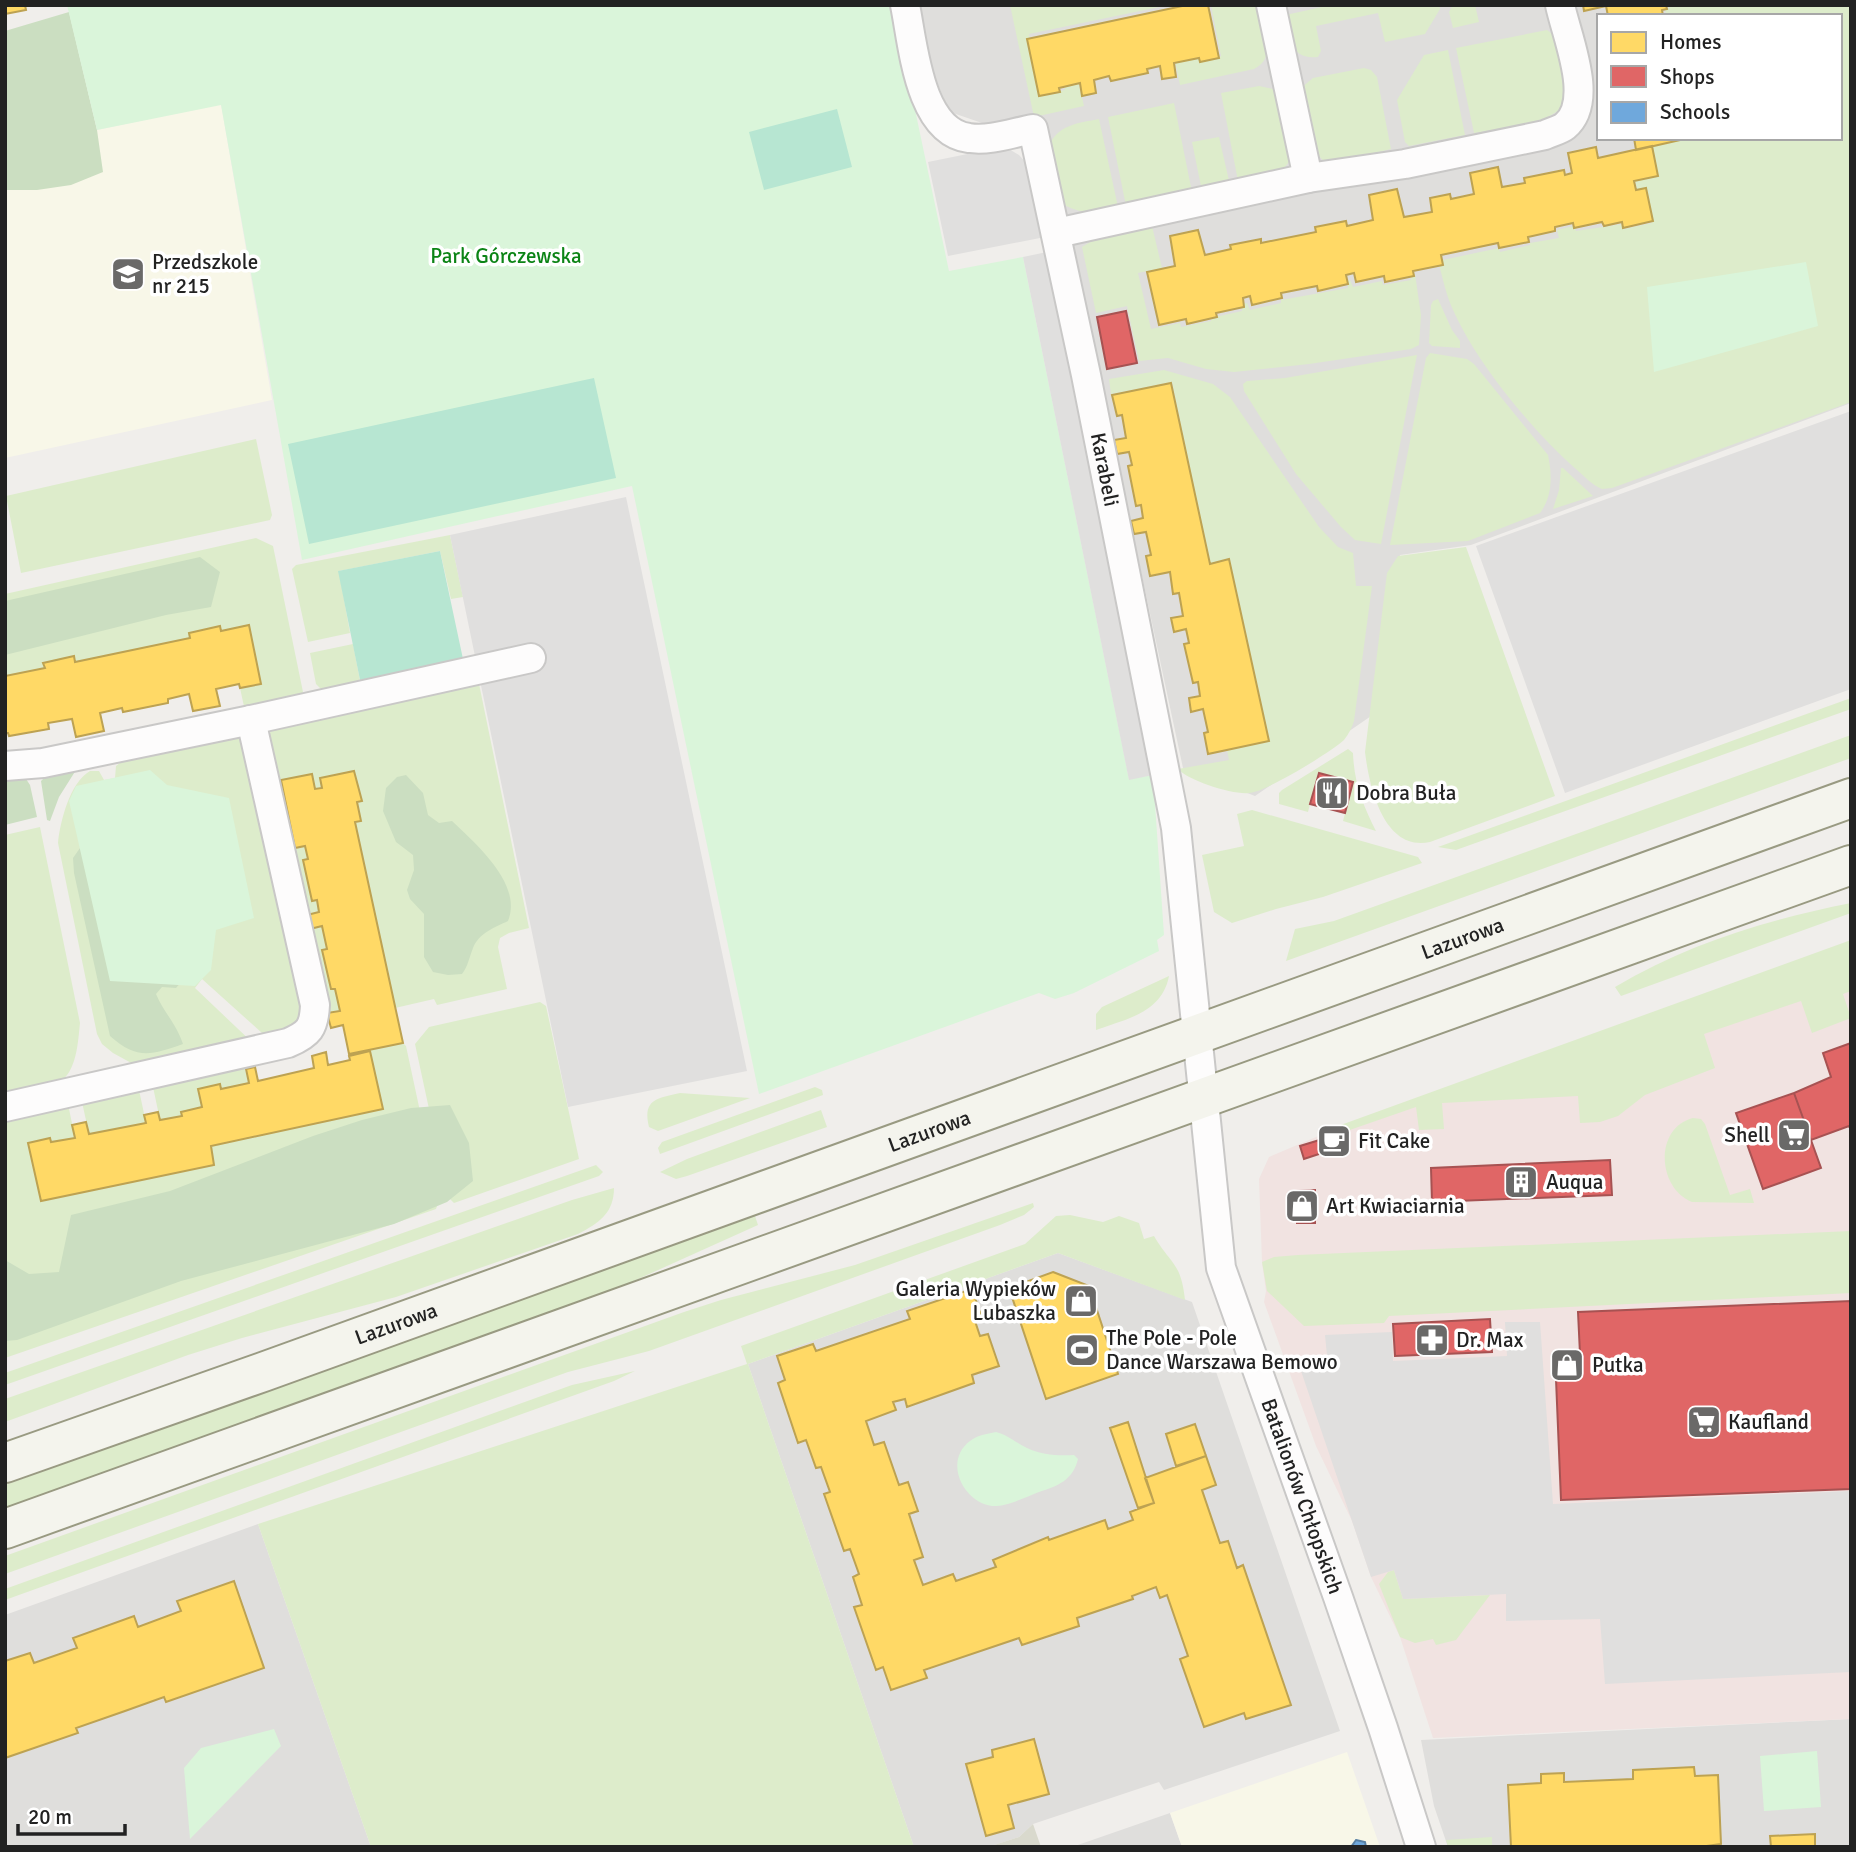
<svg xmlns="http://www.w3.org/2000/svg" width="1856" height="1852" font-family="Signika,sans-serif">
  <rect width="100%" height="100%" fill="#f0eeeb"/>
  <path fill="#dfdedc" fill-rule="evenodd" d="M914 5H1851V403L1471 545 1400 555 1374 714 1255 796 1183 768 1060 192 1041 118 985 124 950 112 923 51ZM1599 16H1840V138H1599Z
    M1058 1253 1192 1302 1340 1731 1164 1790 1159 1782 1033 1824 1019 1837 988 1847H914L748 1364Z
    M258 1524 371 1847H5V1615Z
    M1851 1719V1847H1448L1434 1806 1421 1740Z
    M1170 1813 1182 1847H1072Z"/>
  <path fill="#f1e3e1" d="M1851 947V1719L1433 1738 1400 1637 1371 1577 1352 1521 1316 1446 1264 1302 1266 1291 1262 1262 1259 1179 1269 1157 1349 1123Z"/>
  <path fill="#f8f7e8" d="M221 104 272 400 5 458V149Z
    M1347 1752 1380 1847H1182L1170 1813Z"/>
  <path fill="#d9d9cd" d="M1033 1824 1041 1847H988L1019 1837Z"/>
  <path fill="#ddeccb" d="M1010 5H1169L1029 34 1041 95 1065 90 1064 84 1078 81 1084 106 1034 117Z
    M1211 5H1262C1265 26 1278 57 1254 69L1180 85 1175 61 1198 56 1200 61 1221 56Z
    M1331 5H1439L1440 9 1425 34 1385 42 1378 13 1316 26 1321 51 1318 57C1290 60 1290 38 1281 16Z
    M1453 5H1475L1479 22 1453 28 1449 12Z
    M1669 5H1851V402L1612 488 1602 489C1592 485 1584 476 1576 469 1533 431 1478 365 1454 312 1446 295 1443 279 1438 261L1499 248 1500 252 1530 245V243L1559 238 1557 230 1574 226 1576 231 1623 224 1624 229 1652 223 1645 189H1637L1635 180 1651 146 1690 138H1840V16H1666L1665 9 1669 8Z
    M1547 30C1561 39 1560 54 1563 69 1565 81 1570 94 1562 106 1551 124 1495 129 1474 133L1456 48Z
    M1448 50 1465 135 1409 146 1405 142 1397 100 1424 55Z
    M1364 68 1371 70 1377 77 1391 149 1337 162 1323 160 1313 151 1301 88 1313 78Z
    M1259 86 1273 89 1278 95 1291 159 1283 170 1238 181 1221 93Z
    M1174 103 1192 192 1126 206 1108 117Z
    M1099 119 1118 207C1097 211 1082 216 1063 204L1050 143C1061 124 1079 123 1099 119Z
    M1219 137 1230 185 1202 191 1192 142Z
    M1152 226 1162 268 1138 273 1151 329 1180 323 1181 327 1211 321V318L1242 311 1241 304 1247 303 1250 310 1281 303V300L1348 288 1347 281 1350 280 1353 287 1382 281 1383 285 1411 280 1410 275 1415 274 1421 315 1419 345 1411 349 1309 364 1234 372 1206 369 1168 358 1139 361 1127 306 1096 313 1082 247 1100 236Z
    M1438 299 1452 330 1460 341V348L1432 346 1429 343 1431 305 1433 301Z
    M1430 353 1467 359 1474 364 1548 455C1552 474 1553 496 1540 513L1468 541 1390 545 1426 358Z
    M1417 355 1381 544 1355 540 1341 527 1296 474 1244 391 1243 384 1247 381 1285 378Z
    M1164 370 1213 384 1230 397 1319 527 1338 547 1353 553 1356 586H1372L1354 721C1352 727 1349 734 1344 740 1331 752 1266 792 1249 793 1233 795 1189 781 1178 769L1229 760 1227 750 1266 742 1228 560 1209 564 1172 382 1111 394 1109 379Z
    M256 439 272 515 270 520 21 573 6 496Z
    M1561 468H1563L1593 496 1553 509 1559 490Z
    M450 535 463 597 451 599 440 551 339 571 350 633 308 642 292 569 296 565Z
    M256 538 273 546 303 692 297 699 245 711 240 688 261 684 249 626 221 631 219 626 190 633V638L75 662 73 656 44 663 45 668 5 676V594Z
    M1466 547 1555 796 1430 842C1383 852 1369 785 1365 752L1387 573 1398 556Z
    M353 644 361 686 325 693 316 684 310 653Z
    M478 679 529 928 509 933 500 938 498 947 507 989 437 1005 434 999 395 1008 355 822 357 802 362 801 354 771 321 778 322 788 315 789 312 774 281 780 295 847 305 846 319 912 301 916 268 735 273 729Z
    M1851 698V709L1456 850 1438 847Z
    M233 735 249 744 305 1020 272 1042 202 979 195 988 257 1047 135 1065 113 1053 102 1044 97 1034 58 843C60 822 70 782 90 771H99L104 780 115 778 116 766 126 758Z
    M1851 735V758L1286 961 1295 929 1334 921Z
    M1348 749 1353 753C1354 783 1363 805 1376 831L1343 821 1353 782 1318 773 1308 812 1279 804V793L1282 790Z
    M1252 810 1418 857 1422 863 1323 897 1276 909 1232 923 1214 912 1202 855 1244 846 1237 814Z
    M40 827 80 1023C78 1041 77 1073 58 1083 45 1091 20 1094 5 1099V835Z
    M1851 903V913L1621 996 1615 987C1689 943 1767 920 1851 903Z
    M322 926 327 949 322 951 331 989H335L340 1011 327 1013 304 930Z
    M1851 940V991L1843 994 1851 1018 1812 1033 1801 1001 1704 1034 1715 1068 1645 1095 1618 1116 1600 1122 1580 1123 1578 1096 1442 1103 1444 1129 1419 1130 1416 1107 1341 1133 1338 1126Z
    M1169 976C1162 1013 1126 1019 1096 1030V1014L1102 1007Z
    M540 1002 546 1006 579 1159 454 1203 448 1197 415 1044 429 1027Z
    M403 1043 406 1046 439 1200 436 1209 5 1358V1117L68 1104 75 1138 51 1142 49 1138 28 1143 41 1200 214 1165 211 1146 382 1109 370 1050Z
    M243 1063 249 1083 221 1089 219 1084 198 1089 202 1107 181 1112 182 1116 160 1120 153 1087Z
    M815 1087 822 1090 823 1095 660 1154 658 1148 662 1142Z
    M139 1090 146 1123 89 1134 82 1102Z
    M680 1093 750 1098 658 1131 649 1127C642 1099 658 1098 680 1093Z
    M821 1110 827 1127 687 1176 676 1179 660 1172 687 1159Z
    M1693 1118 1701 1119 1705 1124 1730 1195 1750 1189 1754 1203 1692 1202C1657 1188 1654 1128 1693 1118Z
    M596 1165 603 1172 599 1176 5 1385V1373Z
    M614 1188C614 1213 599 1223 578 1234L396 1297 242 1338 188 1355 5 1422V1399L572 1200Z
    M1033 1203 1034 1207 1024 1215 1000 1225 649 1351 568 1372 5 1574V1556L684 1312 721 1300 855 1265Z
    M1070 1215 1103 1222 1119 1216 1139 1223 1144 1239 1154 1236C1171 1265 1181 1262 1185 1300L1058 1253 748 1364 914 1847H371L258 1524 747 1364 741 1346 1025 1244 1056 1216Z
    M755 1216 758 1225 627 1284 5 1508V1485Z
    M1851 1231V1293L1389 1316 1384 1323 1304 1326 1267 1291 1262 1262 1274 1257 1298 1255Z
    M635 1371 614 1381 5 1600V1589L572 1385Z
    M1394 1570 1403 1599 1490 1595 1456 1640 1436 1645 1433 1639 1415 1643 1400 1637 1379 1584 1388 1572Z
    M1492 1837V1847H1448L1446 1840Z"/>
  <path fill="#cbdec1" d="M69 12 97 130 103 172 71 185 37 190H5V31Z
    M200 557 220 572 211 607 166 615 5 655V601Z
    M76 770 59 797 50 821 47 820 41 781 47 775Z
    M406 775 423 793 428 815 439 823 452 821C476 844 523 884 508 921 495 927 479 933 473 948 469 958 468 966 462 974L448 975 433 972 424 957V914L410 899 407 890 414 870 413 855 396 842 383 811 386 788 397 777Z
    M5 779H26L30 785 37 817 5 825Z
    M80 848 191 971 176 988 162 987 156 994C164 1013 176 1023 183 1044 151 1055 137 1060 110 1036L74 873 73 858Z
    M450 1105 469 1143 473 1181 447 1202 394 1224 181 1281 17 1340 5 1341V1260L29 1274 59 1272 71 1215 170 1191 313 1136 362 1120 411 1108Z"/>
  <path fill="#daf5da" d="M67 5H893L949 271 1023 257 1129 779 1153 775 1164 935 1157 940 1159 951 1074 993 1055 999 1039 993 759 1094 632 486 302 560 221 105 97 130Z
    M1806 262 1818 326 1654 372 1647 287Z
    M150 770 167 785 229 798 254 918 216 930 211 970 195 986 110 981 69 801 76 786Z
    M996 1432C1008 1435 1016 1443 1027 1448 1042 1455 1058 1456 1074 1455L1078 1459C1073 1480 1058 1486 1039 1492 1026 1497 1006 1507 992 1506 963 1502 943 1461 970 1441 978 1435 986 1434 996 1432Z
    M274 1729 281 1746 190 1839 184 1768 201 1748Z
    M1817 1751 1821 1807 1764 1811 1760 1756Z"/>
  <path fill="#b7e6d2" d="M837 109 852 167 764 190 749 132Z
    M594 378 616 478 309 544 288 444Z
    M440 551 463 659 360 680 338 571Z"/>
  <path fill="#e0dfde" d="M997 148 1009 149 1019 155 1030 167 1045 237 948 256 928 162Z
    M1047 252 1153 775 1129 780 1023 257Z
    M1851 411V689L1565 793 1476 546Z
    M626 497 747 1071 568 1107 450 535Z
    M1505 1322H1540L1553 1504 1851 1491V1672L1605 1684 1600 1619 1506 1621V1594L1403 1599 1394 1570 1371 1577 1300 1368 1328 1366 1325 1335 1392 1332 1393 1361 1507 1356Z"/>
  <path fill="#ffd966" stroke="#bda252" stroke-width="2" d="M5 5H25L26 10 5 14Z
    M1187 5H1208L1219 58 1200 62 1199 58 1174 63 1176 77 1162 79 1160 66 1147 69 1148 73 1111 81 1109 76 1094 80 1096 93 1082 96 1080 83 1059 88 1060 92 1039 96 1027 39Z
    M1583 5H1666L1667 9 1662 10 1663 16H1608L1606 6 1584 11Z
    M1634 138H1689L1636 150Z
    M1652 146 1658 176 1634 181 1636 190 1646 188 1653 221 1623 228 1622 222 1604 226 1602 222 1574 228 1573 223 1555 227V231L1528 237 1529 242 1499 248 1498 243 1441 255 1443 265 1413 271 1414 276 1385 282 1384 276 1356 282 1354 273 1346 275 1348 284 1318 291 1317 286 1281 293 1282 298 1252 305 1250 296 1243 298 1244 307 1216 313 1217 317 1187 324 1186 319 1159 325 1147 272 1175 266 1170 236 1198 230 1205 255 1231 249 1230 245 1261 239V243L1316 232 1315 227 1346 221 1347 226 1373 220 1369 195 1397 189 1404 217 1432 212 1430 198 1450 194 1451 199 1474 194 1470 173 1498 167 1502 187 1525 183 1524 178 1564 170 1565 175 1572 173 1568 153 1596 147 1598 158Z
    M1171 383 1210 564 1229 559 1269 741 1208 754 1204 733 1208 732 1203 709 1191 712 1189 698 1200 696 1198 682 1193 683 1184 644 1189 643 1186 629 1174 632 1171 618 1183 616 1179 593 1173 594 1170 572 1150 576 1146 556 1151 555 1146 532 1134 534 1131 521 1143 518 1141 505 1136 506 1128 466 1132 465 1129 452 1117 454 1114 440 1126 438 1122 415 1117 416 1112 395Z
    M249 625 261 684 240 688 239 684 216 689 220 706 193 711 189 694 168 699V703L123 712 122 708 100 713 104 731 76 737 72 719 48 723 49 729 9 736 8 733H5V676L45 668 43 663 74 656 75 662 190 638 189 633 220 626 221 631Z
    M354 771 362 801 357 802 361 821 355 822 403 1043 349 1054 343 1025 331 1028 327 1013 340 1011 335 989H331L322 950 327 949 322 926 310 929 307 915 319 912 317 900 312 901 303 860 308 859 305 846 295 848 281 780 312 774 315 789 322 788 320 778Z
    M370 1051 383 1109 211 1146 214 1165 41 1201 28 1143 50 1138 51 1142 75 1138 72 1125 86 1122 89 1134 146 1123 144 1115 158 1112 160 1120 182 1116 181 1112 202 1107 198 1089 220 1084 221 1089 249 1083 246 1069 255 1067 258 1081 314 1068 312 1056 326 1052 328 1065 350 1060 349 1056Z
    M1053 1272 1089 1286 1118 1374 1046 1399 1009 1288Z
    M972 1289 982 1318 975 1321 980 1336 988 1334 999 1366 972 1375 974 1383 907 1407 905 1399 893 1402 896 1410 866 1421 874 1445 884 1442 899 1485 908 1482 918 1511 909 1514 923 1557 914 1560 923 1585 953 1574 956 1581 996 1567 993 1560 1048 1537 1049 1540 1105 1520 1108 1529 1133 1520 1130 1512 1154 1503 1145 1478 1206 1456 1216 1485 1202 1490 1220 1543 1228 1541 1237 1568 1243 1565 1291 1705 1246 1719 1244 1713 1204 1727 1180 1659 1188 1656 1167 1595 1160 1598 1156 1587 1132 1596 1133 1599 1077 1618 1079 1626 1022 1645 1019 1638 924 1670 927 1678 891 1690 883 1667 876 1670 854 1607 862 1605 853 1577 859 1574 850 1549 844 1551 824 1494 830 1492 821 1467 816 1468 806 1440 798 1443 778 1383 785 1380 777 1356 813 1344 816 1351 910 1319 907 1311Z
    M1128 1422 1154 1503 1138 1508 1110 1428Z
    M1195 1424 1206 1456 1176 1466 1166 1434Z
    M234 1581 264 1668 166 1702 164 1697 125 1711 76 1728 78 1733 5 1758V1661L30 1653 34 1663 77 1648 73 1638 134 1616 138 1627 181 1611 177 1601Z
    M1034 1739 1049 1794 1008 1805 1014 1828 986 1836 966 1764 993 1757 992 1750Z
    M1694 1767 1695 1776 1718 1775 1721 1844 1699 1847H1511L1508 1785 1541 1783V1774L1564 1773V1782L1633 1779V1770Z
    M1815 1834V1847H1771L1770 1836Z"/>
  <path fill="#e06666" stroke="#a75252" stroke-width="2" d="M1126 311 1137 363 1107 369 1097 317Z
    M1319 773 1353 782 1345 813 1310 804Z
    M1851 1043V1130L1849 1126 1811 1140 1794 1093 1831 1077 1823 1053Z
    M1794 1093 1821 1168 1763 1189 1736 1113Z
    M1339 1134 1343 1146 1304 1159 1300 1146Z
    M1610 1160 1612 1195 1432 1202 1431 1168Z
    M1315 1190V1223H1297L1296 1191Z
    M1851 1301V1489L1561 1500 1555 1355 1580 1354 1578 1312Z
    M1490 1319 1492 1352 1395 1356 1393 1324Z"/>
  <path fill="#6fa8dc" stroke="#5880a4" stroke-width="2" d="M1356 1840 1365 1842 1366 1847H1351Z"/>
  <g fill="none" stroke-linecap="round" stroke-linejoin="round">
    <g stroke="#c9c8c7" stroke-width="32">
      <g id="minor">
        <path id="s1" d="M905 5C913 44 919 132 969 138 990 141 1012 133 1033 129L1086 375 1176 828 1221 1268 1338 1597 1383 1728 1421 1847"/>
        <path d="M1271 5 1308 178"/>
        <path d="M1057 233 1308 178 1405 164 1545 135C1551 132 1560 130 1565 126 1595 101 1567 38 1560 5"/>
        <path d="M5 766 43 763 251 720"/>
        <path d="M5 1107 288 1043C309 1034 314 1028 315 1005L251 720 531 658"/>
      </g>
    </g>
    <g stroke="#999a82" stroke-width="42">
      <g id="secondary">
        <path id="s2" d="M5 1463 263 1372 1851 798"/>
        <path d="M5 1529 1851 865"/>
      </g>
    </g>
    <use href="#minor" stroke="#fdfcfc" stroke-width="28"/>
    <use href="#secondary" stroke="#f4f4ed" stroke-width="38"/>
  </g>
  <defs>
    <g id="school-square" transform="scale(1.75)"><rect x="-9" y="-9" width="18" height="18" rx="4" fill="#6a6968" stroke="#fff"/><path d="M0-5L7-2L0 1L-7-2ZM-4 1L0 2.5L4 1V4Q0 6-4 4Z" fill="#fff"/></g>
    <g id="restaurant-square" transform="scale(1.75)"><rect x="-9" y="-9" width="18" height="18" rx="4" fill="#6a6968" stroke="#fff"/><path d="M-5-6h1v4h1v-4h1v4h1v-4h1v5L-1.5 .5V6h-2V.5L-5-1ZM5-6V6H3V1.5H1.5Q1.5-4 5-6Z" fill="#fff"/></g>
    <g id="supermarket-square" transform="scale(1.75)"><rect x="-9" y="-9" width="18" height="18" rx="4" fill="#6a6968" stroke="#fff"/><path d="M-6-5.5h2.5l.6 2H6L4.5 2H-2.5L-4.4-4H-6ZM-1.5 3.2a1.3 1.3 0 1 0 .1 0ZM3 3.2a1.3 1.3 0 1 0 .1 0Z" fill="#fff"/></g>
    <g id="cafe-square" transform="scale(1.75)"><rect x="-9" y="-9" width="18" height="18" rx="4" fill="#6a6968" stroke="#fff"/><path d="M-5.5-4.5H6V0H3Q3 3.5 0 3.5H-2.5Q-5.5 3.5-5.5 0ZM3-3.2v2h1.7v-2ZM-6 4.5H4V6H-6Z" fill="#fff"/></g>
    <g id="building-square" transform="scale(1.75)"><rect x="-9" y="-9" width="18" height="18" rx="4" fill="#6a6968" stroke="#fff"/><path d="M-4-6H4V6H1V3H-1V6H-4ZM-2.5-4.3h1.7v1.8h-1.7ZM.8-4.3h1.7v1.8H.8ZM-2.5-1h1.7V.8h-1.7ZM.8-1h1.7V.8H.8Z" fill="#fff"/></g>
    <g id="shop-square" transform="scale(1.75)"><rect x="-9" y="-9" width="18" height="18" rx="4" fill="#6a6968" stroke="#fff"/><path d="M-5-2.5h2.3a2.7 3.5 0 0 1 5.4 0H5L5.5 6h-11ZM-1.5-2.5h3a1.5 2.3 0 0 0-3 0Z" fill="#fff"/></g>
    <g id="pharmacy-square" transform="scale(1.75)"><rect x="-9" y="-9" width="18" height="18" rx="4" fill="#6a6968" stroke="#fff"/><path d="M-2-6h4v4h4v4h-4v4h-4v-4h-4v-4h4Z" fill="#fff"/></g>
    <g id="stadium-square" transform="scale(1.75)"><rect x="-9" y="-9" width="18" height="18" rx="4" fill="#6a6968" stroke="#fff"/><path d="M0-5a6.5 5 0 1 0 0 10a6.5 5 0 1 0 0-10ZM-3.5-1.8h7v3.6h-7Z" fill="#fff"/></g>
  </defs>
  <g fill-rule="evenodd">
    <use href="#school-square" x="128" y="274"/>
    <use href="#restaurant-square" x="1332" y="793"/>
    <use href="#supermarket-square" x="1794" y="1135"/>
    <use href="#cafe-square" x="1334" y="1141"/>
    <use href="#building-square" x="1521" y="1182"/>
    <use href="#shop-square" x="1302" y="1206"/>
    <use href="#shop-square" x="1081" y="1301"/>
    <use href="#pharmacy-square" x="1432" y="1340"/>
    <use href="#stadium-square" x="1082" y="1350"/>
    <use href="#shop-square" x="1567" y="1365"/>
    <use href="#supermarket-square" x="1704" y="1422"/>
  </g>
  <g text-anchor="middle" stroke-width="7" stroke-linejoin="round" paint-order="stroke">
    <g font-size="21" fill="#0c8416" stroke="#fff">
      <text x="506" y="263">Park Górczewska</text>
    </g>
    <g font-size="21" fill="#222" stroke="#fff" text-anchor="start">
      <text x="152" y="269">Przedszkole<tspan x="152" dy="24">nr 215</tspan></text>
      <text x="1356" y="800">Dobra Buła</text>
      <text x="1770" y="1142" text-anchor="end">Shell</text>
      <text x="1358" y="1148">Fit Cake</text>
      <text x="1546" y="1189">Auqua</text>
      <text x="1326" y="1213">Art Kwiaciarnia</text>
      <text x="1056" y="1296" text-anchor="end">Galeria Wypieków<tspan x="1056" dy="24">Lubaszka</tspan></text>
      <text x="1106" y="1345">The Pole - Pole<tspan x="1106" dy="24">Dance Warszawa Bemowo</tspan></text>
      <text x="1456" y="1347">Dr. Max</text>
      <text x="1592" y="1372">Putka</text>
      <text x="1728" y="1429">Kaufland</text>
    </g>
    <g font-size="21" fill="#222" stroke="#fff">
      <text dy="7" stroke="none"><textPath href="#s1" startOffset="570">Karabeli</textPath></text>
      <text dy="7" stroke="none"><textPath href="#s2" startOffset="1549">Lazurowa</textPath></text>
      <text dy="7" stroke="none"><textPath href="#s2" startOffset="982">Lazurowa</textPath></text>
      <text dy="7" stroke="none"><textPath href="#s2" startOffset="415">Lazurowa</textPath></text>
      <text dy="7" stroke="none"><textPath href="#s1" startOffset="1620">Batalionów Chłopskich</textPath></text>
    </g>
  </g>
  <rect width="1856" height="1852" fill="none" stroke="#222222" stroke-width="14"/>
  <rect x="1597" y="14" width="245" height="126" fill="#ffffff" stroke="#a7a7a7" stroke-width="2"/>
  <rect x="1611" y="32" width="35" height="21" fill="#ffd966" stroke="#a7a7a7" stroke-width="2"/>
  <text x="1660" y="49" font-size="21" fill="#222222">Homes</text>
  <rect x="1611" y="66" width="35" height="21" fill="#e06666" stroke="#a7a7a7" stroke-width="2"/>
  <text x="1660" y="84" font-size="21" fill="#222222">Shops</text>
  <rect x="1611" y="102" width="35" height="21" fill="#6fa8dc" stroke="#a7a7a7" stroke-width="2"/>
  <text x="1660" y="119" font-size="21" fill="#222222">Schools</text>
  <path d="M18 1824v10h107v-10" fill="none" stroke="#222222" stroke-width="3.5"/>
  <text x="28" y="1824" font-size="21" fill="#222222" stroke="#ffffff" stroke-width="5" paint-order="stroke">20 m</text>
</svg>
